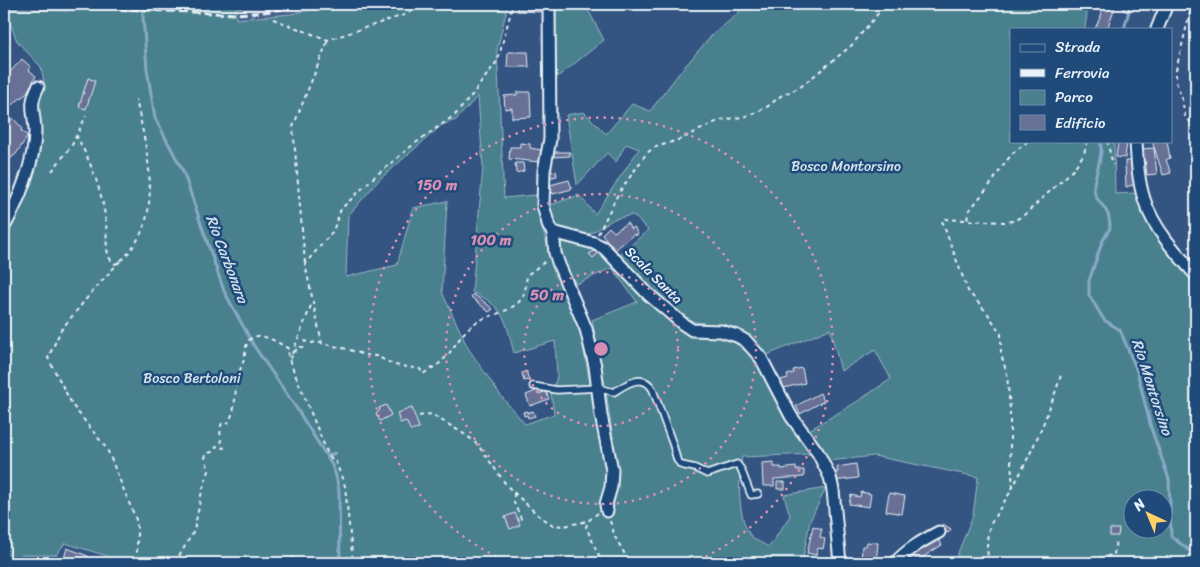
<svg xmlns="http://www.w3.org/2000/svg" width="1200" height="567" font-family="Sriracha,sans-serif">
  <rect width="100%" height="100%" fill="#345482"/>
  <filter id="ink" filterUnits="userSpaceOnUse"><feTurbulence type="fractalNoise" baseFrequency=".02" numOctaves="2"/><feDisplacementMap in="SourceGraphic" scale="10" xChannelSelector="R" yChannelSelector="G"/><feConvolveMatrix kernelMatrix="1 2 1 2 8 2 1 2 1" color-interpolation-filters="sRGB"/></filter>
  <g filter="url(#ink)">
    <path fill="#465f8a" d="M4 4H68V11L4 8Z
      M273 4H337L291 14 236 19V8Z"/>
    <path fill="#4a808e" stroke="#99b8c3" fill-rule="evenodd" d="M68 4H273L236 8V19L291 14 337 4H508L497 50 504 198 536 195 540 219 551 260 580 330 607 474 602 508 604 516 613 512 618 473 606 391 592 320 637 302 612 268 576 284 564 263 559 249 562 242 592 248 612 260 646 299 688 334 718 337 734 342 757 361 781 411 813 454 742 457C738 477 737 521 752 537 756 541 764 544 769 547L790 516 784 495 826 488 810 521 802 563H104L107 556 65 543 56 555H21L22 563H4V239L13 225 38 156 39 101 44 82 41 67 17 41 4 8 68 11ZM478 96 483 167 472 292C505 306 506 322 514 353L555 341 557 377 551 393 554 414 525 424 501 396 468 348 442 292 447 201 413 208 397 265 346 277 348 216 379 180 442 125 456 120Z
      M556 4H585L604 40 555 79Z
      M732 4H1088L1085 29H1011V141H1114L1115 194 1136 193 1154 229 1196 284V563H954L973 515 978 477 874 456 829 461 820 445 809 430 855 403 891 379 875 350 841 371 830 329 767 355 749 337 733 327 694 322 680 313 652 290 620 255 648 230 633 215 614 219 591 233 584 235 562 230 554 222 548 206 579 195 595 214 639 149 626 144 616 162 607 153 577 185 566 115 584 112 606 134 632 104 650 111 680 72 712 35 740 12ZM1132 500H1162V530H1132Z"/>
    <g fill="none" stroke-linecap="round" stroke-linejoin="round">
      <path stroke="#88aac7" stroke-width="3" d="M142 4 147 69 155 118 183 171 224 291 254 346 297 409 332 465 336 476 339 491 340 563
        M1124 29 1131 4
        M1100 141C1104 152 1096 172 1094 184 1093 197 1099 200 1105 209 1109 214 1110 222 1110 228L1102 242 1089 281V295L1104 320 1120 330 1137 371 1151 428 1169 479 1171 536 1191 552 1196 561
        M327 456 335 453"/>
    </g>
    <path fill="#677095" stroke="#e8f1f8" d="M520 4H544V12L517 11V6H520Z
      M1102 4 1115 7 1107 29H1095L1102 13 1100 12Z
      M1124 4H1129L1128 12 1123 10Z
      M508 52H528L529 67H507Z
      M22 59 31 67 29 70 36 76 26 94 9 107 4 102V78H6V74L9 72H10Z
      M88 78 95 81 86 109 79 107Z
      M517 92H530L531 117 512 118V108L505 109 504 96 517 95Z
      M13 118 22 128 21 131 28 136 16 154 4 164V129Z
      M1118 141 1127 142 1125 158 1116 157Z
      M1152 141H1167L1170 158 1166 160 1171 173 1163 175Z
      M520 143 530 144V148L541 150 540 162 509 159 510 147H520Z
      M1154 148 1157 174 1147 175 1145 158 1140 159V149Z
      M552 152H570V156L552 157Z
      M1125 161H1135L1136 184 1126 187Z
      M515 163H523L524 171 516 173Z
      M556 171 557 176 548 178 549 172Z
      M569 180 572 189 553 194 550 185Z
      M627 223 631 229 634 227 638 234 636 236 634 234 615 250 602 234 609 227 614 232Z
      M598 249 601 251 593 258 589 254Z
      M473 294 482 300 493 309 489 312 471 297Z
      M802 368 805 383 779 389 777 381 788 378 787 375 794 373 793 370Z
      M526 371 529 380 524 381 522 373Z
      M538 390 539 394 546 391 549 399 530 406 526 395Z
      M820 393 824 401 800 414 796 406Z
      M386 405 391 415 380 421 376 414 380 410 379 408Z
      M412 408 419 428 411 431 406 421 400 423 397 413Z
      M527 411V413L533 411 535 416 528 418 527 415 524 416 523 412Z
      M774 462V467H781V469L796 467V470H804V477L774 479V486H763L762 463Z
      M856 464 858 478 833 481 832 473 838 472 837 467Z
      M777 482H785V489H777Z
      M861 492 871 494 869 507 849 504 851 495 860 497Z
      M889 493 905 496 902 514 886 511Z
      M515 513 520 525 510 529 505 517Z
      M943 524 951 529 948 533 940 529Z
      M813 526 822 529 820 537 825 539 823 549 818 548 816 555 807 553Z
      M1110 529H1119L1118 536H1110Z
      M936 535 942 545 918 560 917 558 912 561 909 556Z
      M867 542 878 543 876 563H861L862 546H866Z
      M67 548 88 556 87 558 94 561 93 563H66L63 562Z"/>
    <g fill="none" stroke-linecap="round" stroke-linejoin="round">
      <g stroke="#e8f1f8" stroke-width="9">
        <path id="service" d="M533 386 557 390 598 388 614 392C626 384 644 372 653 390L673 445 677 460 681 465 695 468 707 474 737 464 741 469 751 495 758 494"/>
      </g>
      <g stroke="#e8f1f8" stroke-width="15">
        <path id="minor" d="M549 4 550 139 544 171 543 205 549 227 553 232 594 243 604 248 648 294 683 324 692 330 721 331 737 336 746 341 761 358 791 416 818 453 830 477 833 490 840 563
          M1157 29 1167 4
          M1136 141C1137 160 1138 180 1144 199 1153 228 1176 253 1196 275
          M4 227C18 202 35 161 35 132 35 113 28 106 38 87
          M553 232 555 253 559 265 586 329 595 366 601 415 612 470 611 487 606 504 607 511
          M895 563C908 549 922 541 939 532"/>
      </g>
      <path stroke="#e8f1f8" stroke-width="2" stroke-dasharray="4 4" stroke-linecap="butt" d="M1192 4 1176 70V82L1182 99 1185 116 1196 128
        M273 19 328 40 407 14 419 4
        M76 135C91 162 103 193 106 224 108 237 103 256 115 264 123 260 129 253 134 245 163 206 145 143 136 99
        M1107 141 1113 165
        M52 171 72 145 86 116
        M967 219 969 211 993 181 1004 164 1012 154 1028 141
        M598 234 618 194 646 154 653 148 681 139 720 120 743 117 757 112 767 107 782 95 799 88 851 46 886 4
        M120 261 91 293 61 330 48 358 73 406 107 449 137 522V563
        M305 263 293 127 328 40
        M322 344 305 264 333 231 341 209 373 178 414 144 455 115 472 95 498 60 513 4
        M292 354 312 303
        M290 359 298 347H303L305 341 312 343 316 342 347 349 365 355 376 356 395 365 420 369 423 374C429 370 437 366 442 361 454 350 461 332 475 323 489 314 512 313 522 298 526 292 526 282 527 275L546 261
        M419 416 431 414 461 432 474 441 484 453 507 486 538 515 553 525 564 526 588 521
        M1013 488 1010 448V409L1007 374 1001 354V334L988 314 968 291 942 221 944 219 1004 222 1013 221 1023 216 1072 171 1084 154 1087 141
        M514 493V503L523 523
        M598 513 588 521 586 527 599 556 604 563
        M610 521 615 537 630 563
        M291 558 299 560 301 563
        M175 563 194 531 202 491 209 471 205 457 207 453 212 452 217 446 224 448C220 443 219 429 222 423H228C237 408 234 396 237 381 238 373 242 366 244 359 246 352 245 345 249 340 259 329 280 344 289 349L288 357 327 452 331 458 335 460 345 486 353 563
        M989 563C987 552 986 540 989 529 993 516 1008 498 1014 485 1033 450 1049 413 1061 375
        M1095 563V559L1097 558 1114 555 1116 539"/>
      <use href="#service" stroke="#1f4a7a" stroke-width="5.5"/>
      <use href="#minor" stroke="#1f4a7a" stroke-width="11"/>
      <path stroke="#e8f1f8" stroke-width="3" stroke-dasharray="8 4" stroke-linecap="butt" d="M11 4 236 14 264 12 313 4"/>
    </g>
  </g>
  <g fill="none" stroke="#d78fb1" stroke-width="2.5" stroke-dasharray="2.5 5">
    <circle cx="601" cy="349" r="77"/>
    <circle cx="601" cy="349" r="155"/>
    <path d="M510 563A232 232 0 1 1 692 563"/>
  </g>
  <g text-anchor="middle" stroke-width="5" stroke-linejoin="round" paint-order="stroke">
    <g font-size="14" fill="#d0e0e8" stroke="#1f4a7a">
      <text x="846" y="171">Bosco Montorsino</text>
      <text x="192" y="383">Bosco Bertoloni</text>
    </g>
    <g font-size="14" fill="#e8f1f8" stroke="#1f4a7a">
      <text transform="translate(654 275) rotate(45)" y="5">Scala Santa</text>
    </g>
    <g font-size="15" font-style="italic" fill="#d0dfec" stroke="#1f4a7a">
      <text transform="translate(227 259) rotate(69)" y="5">Rio Carbonara</text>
      <text transform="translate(1152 387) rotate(72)" y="5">Rio Montorsino</text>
    </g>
  </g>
  <circle cx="601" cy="349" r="8" fill="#d78fb1" stroke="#1f4a7a" stroke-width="2.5"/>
  <g font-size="15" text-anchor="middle" font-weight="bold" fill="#d78fb1" stroke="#1f4a7a" stroke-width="5" stroke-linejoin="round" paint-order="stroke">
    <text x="437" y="190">150 m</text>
    <text x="491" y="245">100 m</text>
    <text x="547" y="300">50 m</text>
  </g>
  <rect width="1200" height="567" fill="none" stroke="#1f4a7a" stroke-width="20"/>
  <rect x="10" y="10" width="1180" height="547" fill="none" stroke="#e8f1f8" stroke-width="2" filter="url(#ink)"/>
  <rect x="1010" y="28" width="162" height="115" fill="#1f4a7a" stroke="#6f8dac"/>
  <rect x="1020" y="44" width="25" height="8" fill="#1f4a7a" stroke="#6f8dac"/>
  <text x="1055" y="52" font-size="15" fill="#e8f1f8">Strada</text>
  <rect x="1020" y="69" width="25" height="8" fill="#e8f1f8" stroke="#6f8dac"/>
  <text x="1055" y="78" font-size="15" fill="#e8f1f8">Ferrovia</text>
  <rect x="1020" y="90" width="25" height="15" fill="#4a808e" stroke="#6f8dac"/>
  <text x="1055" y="102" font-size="15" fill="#e8f1f8">Parco</text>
  <rect x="1020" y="115" width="25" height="15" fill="#677095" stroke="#6f8dac"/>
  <text x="1055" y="128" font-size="15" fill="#e8f1f8">Edificio</text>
  <g transform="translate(1148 514) rotate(316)"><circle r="24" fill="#1f4a7a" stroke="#6f8dac"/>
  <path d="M0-4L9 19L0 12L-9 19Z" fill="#ffd166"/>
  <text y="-8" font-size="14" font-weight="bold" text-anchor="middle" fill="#e8f1f8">N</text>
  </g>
</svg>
